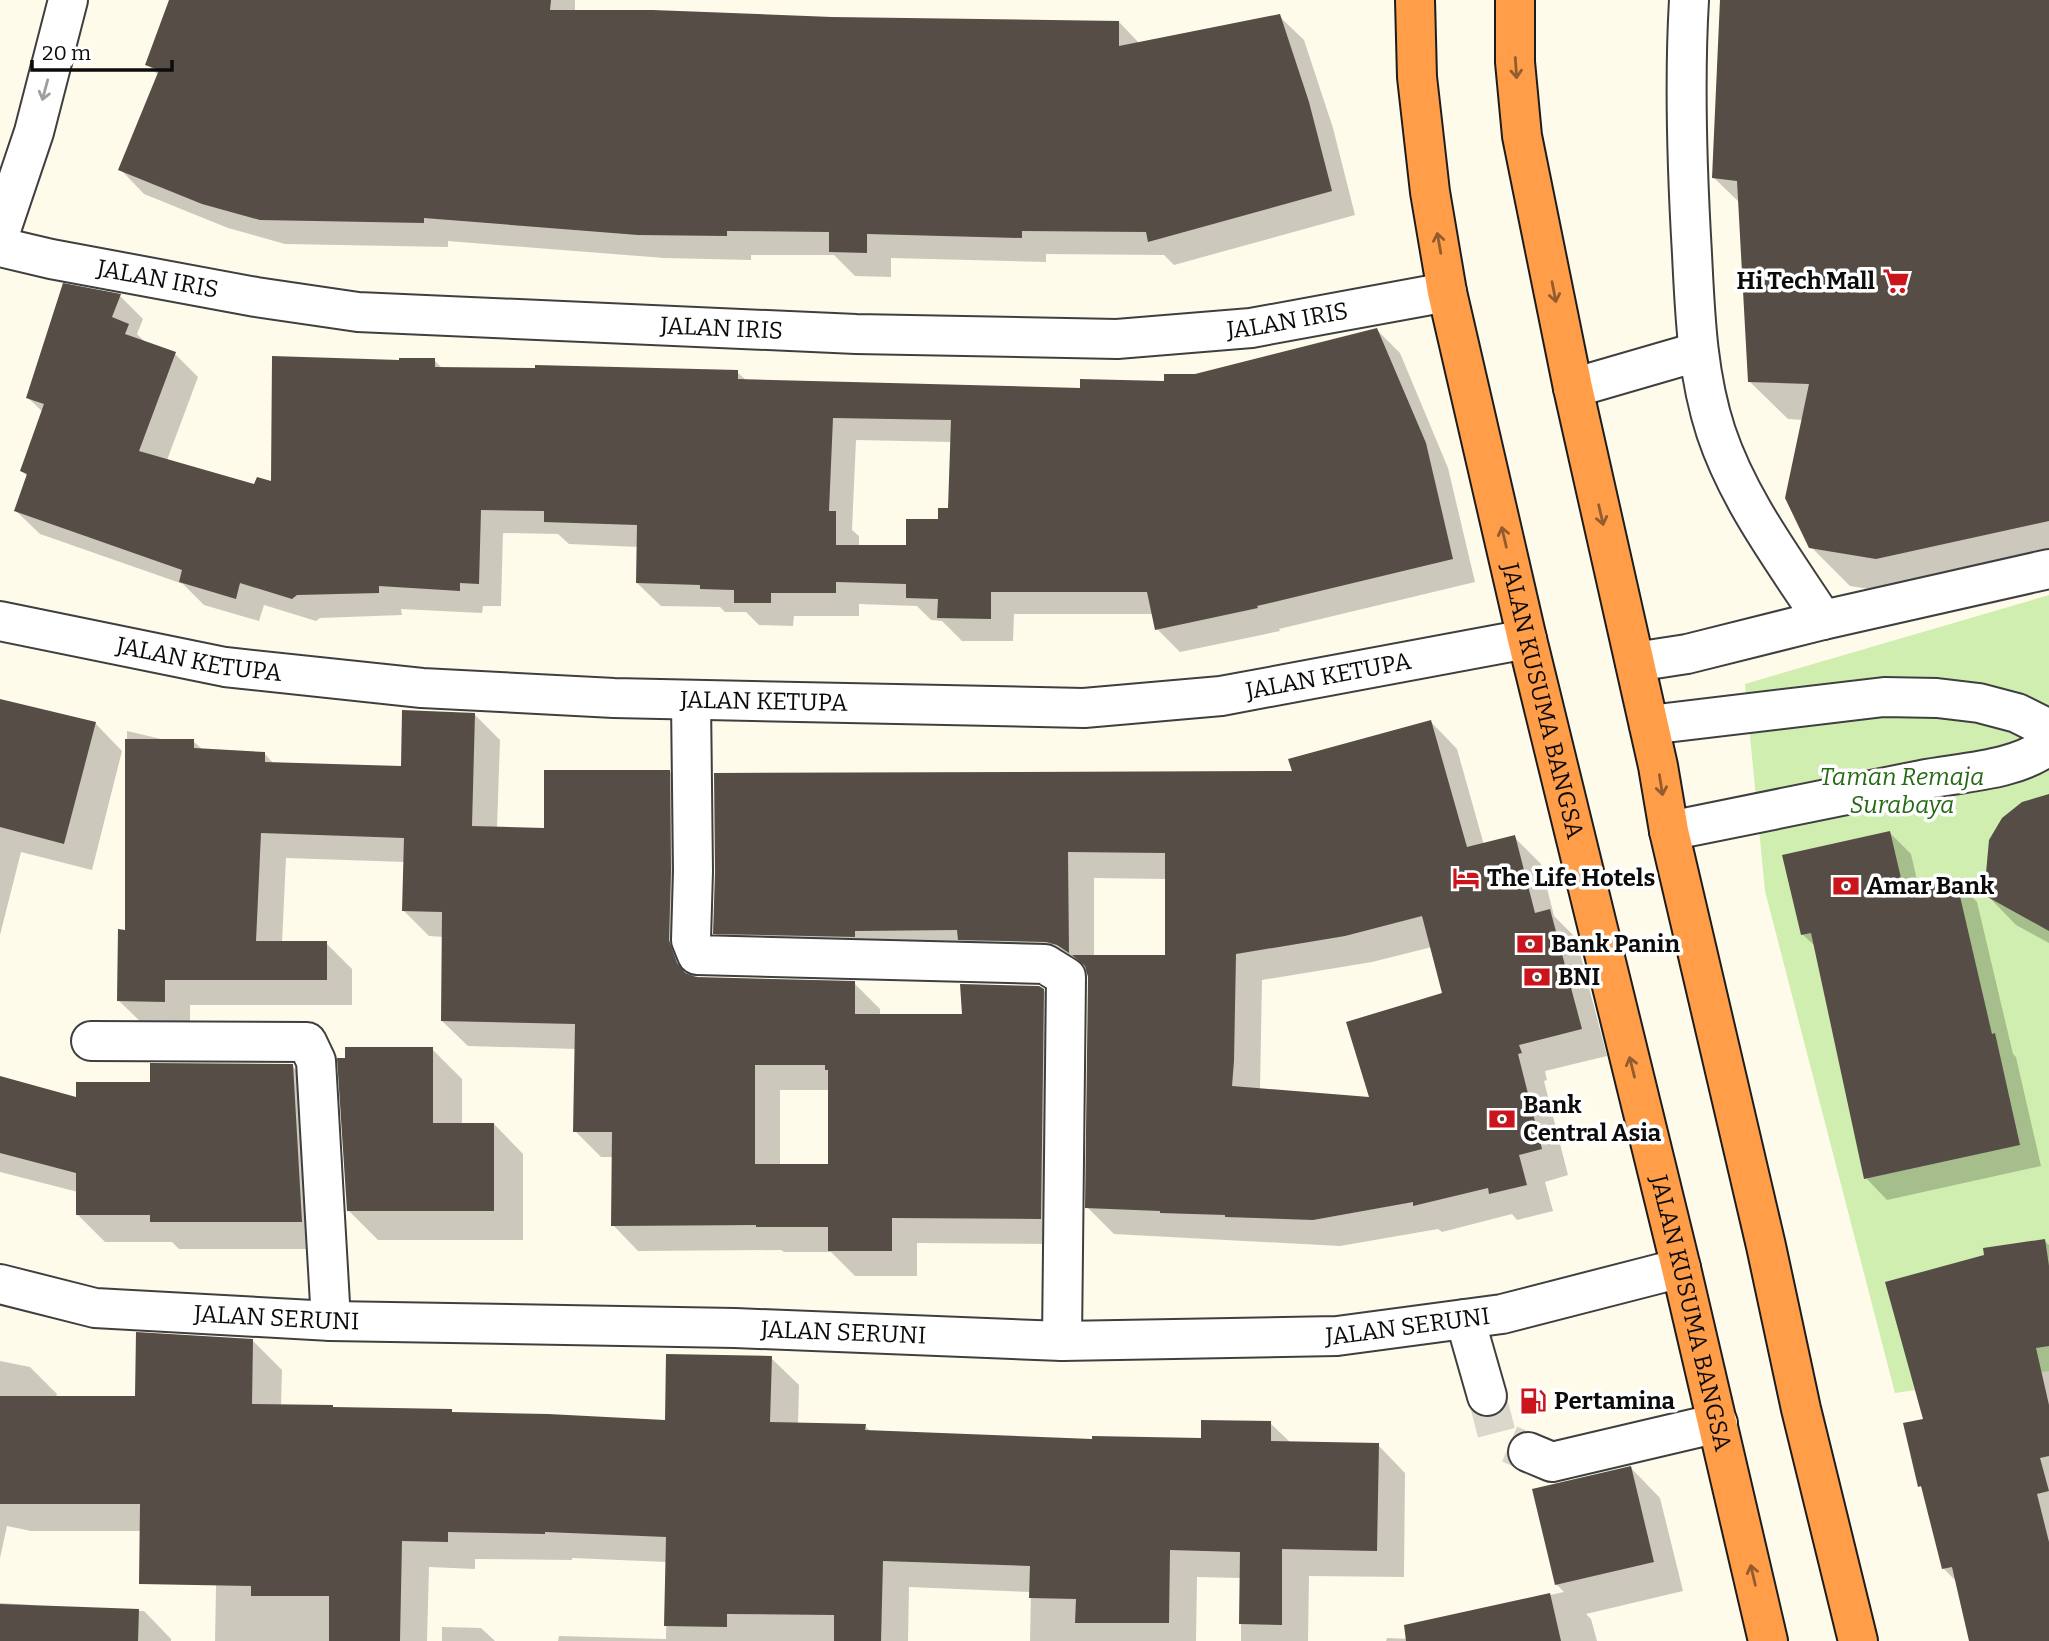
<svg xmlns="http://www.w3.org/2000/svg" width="2049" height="1641" font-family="Bitter,serif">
  <rect width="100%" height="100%" fill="#fffbeb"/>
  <path fill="#d0eeb0" d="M2049 595V1371L1895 1393 1765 891 1745 684Z"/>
  <path fill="#0003" fill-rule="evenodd" d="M170 0H575V12L832 18 1119 22 1140 44 1279 16 1304 40 1333 128 1355 215 1174 265 1164 255 1046 254V262L891 258V277L855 276 834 255H751V260L664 258 448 241V247L285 244 228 228 144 194 120 169 159 76 148 65Z
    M1722 0H2049V567L1915 596 1850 586 1811 547 1803 420 1788 419 1749 381 1740 203 1714 178Z
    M120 296 143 319 137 334 147 344 175 354 198 377 167 460 255 486 272 483 400 362 434 360 443 369 737 372 747 381 1082 390 1166 383 1377 330 1400 353 1448 468 1475 582 1279 629 1280 631 1180 652 1157 629 1154 614H1014L1013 641H962L942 621 931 620 917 606 859 604V616H794L793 626 759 625 746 612H725L720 607 661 606 637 583 638 547 569 544 558 534 503 533 501 606H483L482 613 401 609 402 615 320 618 316 621 264 605 259 621 204 605 183 584 40 534 16 511 28 477 22 471 43 412 28 398ZM856 440 952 442 950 509 940 521 908 546H859V536L852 530Z
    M0 701 95 723 122 751 92 870 21 852 0 935Z
    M474 714 500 740 497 828 545 829 669 771 695 797 694 967 698 979 854 983 880 1009V1015H964L1043 990 1069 1017 1067 1244 917 1243V1276H855L831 1252H784L781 1250 638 1251 613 1225V1157H601L575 1131 576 1049 468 1046 442 1021 444 937 429 936 403 910 405 862 286 858 282 943H326L352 969V1005H190V1027L145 1026 119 1001 127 931V731L170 741H193L203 750 264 753 274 764 403 767ZM780 1090H829V1166H780Z
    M1431 722 1457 749 1484 845 1514 837 1541 864 1554 916 1576 938 1607 1056 1545 1071 1547 1080 1544 1081 1568 1175 1545 1182 1553 1211 1517 1220 1512 1214 1442 1232 1438 1229 1340 1246 1114 1234 1087 1207 1089 974 1074 968 742 960 715 933 1294 773ZM1094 878 1167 879V957H1094ZM1432 947 1444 994 1372 1099 1260 1090 1262 980 1372 962Z
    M2049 797V943L2016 925 1986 894Z
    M1889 832 1911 854 1919 889 1955 880 1977 902 2013 1054 2016 1057 2041 1166 1887 1200 1866 1178 1816 947 1802 934Z
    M432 1049 462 1079V1124H494L523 1154V1240H378L348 1210Z
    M292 1066 320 1093 329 1249H179L172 1242H105L78 1215V1192L0 1172V1078L78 1099 152 1083Z
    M2044 1240 2049 1245V1641H1970L1957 1582 1944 1569 1924 1490 1920 1486 1925 1420Z
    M252 1340 282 1370 281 1406 667 1422 771 1358 799 1385 798 1425 865 1426 871 1432 1093 1441 1203 1439 1270 1423 1291 1443 1378 1445 1405 1473 1404 1577 1309 1576 1308 1641H1241V1578L1197 1577 1196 1641H1030L1031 1592 909 1587 908 1641H558L559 1636 666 1639 667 1562 572 1558V1560L475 1559V1569L429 1567 427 1641H215L219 1424 175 1531H31L7 1526 0 1558V1361L30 1367 57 1394 56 1397H142Z
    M1631 1468 1660 1498 1683 1591 1586 1614 1591 1619 1597 1641H1477L1471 1612 1564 1592 1556 1584Z
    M0 1603 34 1605 36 1607 144 1611 171 1639V1641H0Z
    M442 1627 481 1628 495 1641H442Z
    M1387 1638 1463 1641H1386Z"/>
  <path fill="#564d47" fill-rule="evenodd" d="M169 0H551L550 10H653L832 17 1119 21V46L1280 14 1309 102 1332 191 1148 242 1146 232 1022 231V238L867 234V253L829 252V232L727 231V236L638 235 424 218V223L260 220 202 204 118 170 159 70 145 65Z
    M1720 0H2049V521L1876 559 1809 548 1785 498 1809 384 1748 382 1737 181 1712 178Z
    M63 283 121 294 112 317 129 324 125 334 176 352 139 451 254 484 257 477 271 481 272 356 399 360V358H435V367L535 368V365L738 370V379L1080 388V379L1164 381V374H1195L1377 328 1426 443 1453 559 1257 606 1258 608 1155 630 1147 592H991V619L937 618 938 599 906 598V584L836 582V593H771V603H734V590L700 589V585L636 583 637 525 544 522V511L481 510 479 584 460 583V591L379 586V593L297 595 292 599 240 583 236 599 179 582 182 570 14 511 27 474 20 471 44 404 26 398ZM833 418 951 420 948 508H938V519H906V545H836V511H829Z
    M0 699 96 722 64 844 0 827Z
    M402 710 475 713 472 826 544 828V770H670L671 871 669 940 677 963 685 973 696 977 855 981V1014H962L960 984 1039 986 1044 989 1041 1219 892 1218V1251H828V1227H756V1225L611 1226 612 1132H573L575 1024 441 1021 442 912 402 911 404 838 261 833 256 941H327V980H165V1002L117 1001 118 929 125 930V739H194V748L265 752V762L401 766ZM755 1065H825V1070H828V1164H755Z
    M1431 720 1467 847 1515 835 1535 913 1550 909 1582 1029 1519 1045 1522 1053 1518 1054 1542 1149 1519 1155 1527 1185 1489 1194 1488 1188 1413 1206V1202L1313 1220 1225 1217V1215L1160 1213V1211L1085 1208 1088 977 1085 966 1072 955H1165V853L1068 852 1069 953 1057 945 1046 942 958 940 957 930 855 931V937L713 934 715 872 714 773 1292 771 1288 759ZM1422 916 1442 993 1346 1022 1369 1097 1232 1086 1234 1061 1236 954 1345 936Z
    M2049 794V931L1984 895 1989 840 2002 818 2022 802Z
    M1890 831 1904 891 1956 879 1992 1034 1995 1033 2020 1145 1864 1179 1811 933 1801 935 1782 855Z
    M345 1047H433V1123H494V1211H347L337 1058H345Z
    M150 1063 293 1064 302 1222H150V1215H76V1173L0 1153V1076L76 1097V1082H150Z
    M2045 1239 2049 1266V1346L2036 1348 2049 1405V1456L2040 1458 2049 1491 2037 1494 2049 1542V1641H1969L1952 1567 1942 1569 1921 1486 1918 1487 1903 1423 1923 1419 1885 1282 1984 1255 1983 1248Z
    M136 1332 253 1339 252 1404 333 1405V1407L452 1409V1412L548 1414 665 1420 666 1354 772 1356 770 1422 866 1424 865 1430 1092 1439V1436L1201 1438V1420L1271 1421V1441L1379 1443 1377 1551 1282 1549V1625L1239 1624 1240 1552 1170 1550 1169 1623H1075L1076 1599 1029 1598 1030 1566 883 1561 881 1641H834V1615L727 1614V1627L664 1626 666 1537 545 1532V1534L448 1532V1542L402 1541 400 1641H329V1596H251V1586L139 1584 140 1504H0V1396H135Z
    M1631 1466 1654 1562 1555 1585 1532 1489Z
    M1550 1593 1561 1641H1406L1404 1625Z
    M0 1604 139 1609 138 1641H0Z"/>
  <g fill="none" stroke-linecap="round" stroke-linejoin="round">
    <path stroke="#dbd7ca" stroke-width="38" stroke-dasharray="38 19" stroke-linecap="butt" d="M1487 1396 1498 1439 1528 1452"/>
    <g stroke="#3f3f3f" stroke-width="42">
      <g id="minor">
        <path d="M1689 0C1684 85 1687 169 1692 254 1695 314 1697 374 1716 432 1739 501 1784 560 1823 620L2049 569"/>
        <path d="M0 233 34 132 68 0"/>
        <path id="s1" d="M0 247 51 259 256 297 358 312 856 334 1117 339 1251 328 1447 292"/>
        <path d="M1573 388 1697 352"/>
        <path id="s2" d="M0 621 225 667 422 688 614 698 1084 708 1221 696 1527 639"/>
        <path d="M1635 662 1687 654 1823 620"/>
        <path d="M691 700 693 871 691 940 697 955 1045 964 1066 977 1062 1341"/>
        <path d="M1649 725 1884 697 1937 698 1979 703 2017 713 2049 729"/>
        <path d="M1669 831C1753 814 1837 797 1921 780 1962 772 2016 771 2049 745"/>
        <path d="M91 1041 307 1042 316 1061 331 1321"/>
        <path id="s3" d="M0 1284 95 1308 331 1321 735 1328 1062 1341 1337 1336 1502 1314 1681 1268"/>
        <path d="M1465 1319 1487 1396"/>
        <path d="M1528 1452 1552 1462 1718 1423"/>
      </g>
    </g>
    <g stroke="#1d1d1d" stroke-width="42">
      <g id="highway">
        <path id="s4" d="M1415 0 1417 77 1430 192 1447 292 1527 639 1681 1268 1768 1641"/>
        <path d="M1515 0V62L1522 136 1573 388 1658 766 1669 831 1766 1246 1801 1409 1858 1641"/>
      </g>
    </g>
    <use href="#minor" stroke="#fff" stroke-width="38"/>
    <use href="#highway" stroke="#ff9d49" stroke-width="38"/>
  </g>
  <defs><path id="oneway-shaft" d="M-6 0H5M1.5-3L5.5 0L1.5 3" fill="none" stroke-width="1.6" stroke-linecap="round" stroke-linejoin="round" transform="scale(1.75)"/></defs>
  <g stroke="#925c2e">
    <use href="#oneway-shaft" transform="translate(1516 68) rotate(86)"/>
    <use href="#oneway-shaft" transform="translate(1439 243) rotate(-100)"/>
    <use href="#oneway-shaft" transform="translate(1554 292) rotate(79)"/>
    <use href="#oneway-shaft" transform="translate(1601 515) rotate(77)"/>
    <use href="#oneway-shaft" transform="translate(1504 537) rotate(-103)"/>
    <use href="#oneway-shaft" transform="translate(1661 785) rotate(81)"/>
    <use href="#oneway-shaft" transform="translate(1632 1067) rotate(-104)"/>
    <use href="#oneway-shaft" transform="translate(1753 1575) rotate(-103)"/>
  </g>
  <use stroke="#9e9e9e" href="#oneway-shaft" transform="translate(45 90) rotate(105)"/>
  <defs>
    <g id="supermarket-bare" transform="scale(2.1)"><path d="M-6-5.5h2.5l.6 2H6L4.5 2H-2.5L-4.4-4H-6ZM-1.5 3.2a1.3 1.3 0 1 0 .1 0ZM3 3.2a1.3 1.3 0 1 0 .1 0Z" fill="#cb151d" stroke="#fff" stroke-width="2.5" paint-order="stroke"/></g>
    <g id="hotel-bare" transform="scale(2.1)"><path d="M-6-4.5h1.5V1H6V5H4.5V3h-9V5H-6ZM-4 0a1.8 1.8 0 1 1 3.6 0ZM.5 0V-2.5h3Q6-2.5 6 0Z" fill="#cb151d" stroke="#fff" stroke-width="2.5" paint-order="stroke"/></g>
    <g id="bank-bare" transform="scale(2.1)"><path d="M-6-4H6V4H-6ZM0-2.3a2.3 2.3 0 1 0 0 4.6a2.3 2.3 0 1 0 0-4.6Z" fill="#cb151d" stroke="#fff" stroke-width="2.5" paint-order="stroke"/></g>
    <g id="fuel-bare" transform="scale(2.1)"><path d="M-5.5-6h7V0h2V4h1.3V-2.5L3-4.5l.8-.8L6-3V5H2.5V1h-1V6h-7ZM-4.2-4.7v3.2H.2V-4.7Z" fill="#cb151d" stroke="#fff" stroke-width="2.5" paint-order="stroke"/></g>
  </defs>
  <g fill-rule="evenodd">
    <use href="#supermarket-bare" x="1896" y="281"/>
    <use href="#hotel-bare" x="1466" y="878"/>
    <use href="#bank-bare" x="1846" y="886"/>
    <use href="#bank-bare" x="1530" y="944"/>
    <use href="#bank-bare" x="1537" y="977"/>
    <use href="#bank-bare" x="1502" y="1119"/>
    <use href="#fuel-bare" x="1533" y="1401"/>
  </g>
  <g text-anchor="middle" stroke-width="7" stroke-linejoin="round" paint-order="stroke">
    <g font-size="24" fill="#0c0c0c" stroke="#fff">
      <text dy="8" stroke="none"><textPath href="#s1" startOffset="161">JALAN IRIS</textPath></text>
      <text dy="8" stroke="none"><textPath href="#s1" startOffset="1295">JALAN IRIS</textPath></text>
      <text dy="8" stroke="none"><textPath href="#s1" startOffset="728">JALAN IRIS</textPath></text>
      <text dy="8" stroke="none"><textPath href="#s2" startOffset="203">JALAN KETUPA</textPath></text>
      <text dy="8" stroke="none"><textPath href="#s2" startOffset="1337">JALAN KETUPA</textPath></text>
      <text dy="8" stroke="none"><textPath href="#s4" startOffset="714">JALAN KUSUMA BANGSA</textPath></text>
      <text dy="8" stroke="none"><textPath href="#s2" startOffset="770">JALAN KETUPA</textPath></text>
      <text dy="8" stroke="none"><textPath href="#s4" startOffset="1344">JALAN KUSUMA BANGSA</textPath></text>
      <text dy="8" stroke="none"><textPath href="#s3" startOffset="280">JALAN SERUNI</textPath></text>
      <text dy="8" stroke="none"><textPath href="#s3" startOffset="1412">JALAN SERUNI</textPath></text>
      <text dy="8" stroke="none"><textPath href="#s3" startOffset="847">JALAN SERUNI</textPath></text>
    </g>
    <g font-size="24" font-weight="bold" fill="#0c0c0c" stroke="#fff" text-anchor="start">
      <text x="1875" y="289" text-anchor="end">Hi Tech Mall</text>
      <text x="1487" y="886">The Life Hotels</text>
      <text x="1867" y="894">Amar Bank</text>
      <text x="1551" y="952">Bank Panin</text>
      <text x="1558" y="985">BNI</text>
      <text x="1523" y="1113">Bank<tspan x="1523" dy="28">Central Asia</tspan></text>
      <text x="1554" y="1409">Pertamina</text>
    </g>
    <g font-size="24" font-style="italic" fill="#276a16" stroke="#fff">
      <text x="1902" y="785">Taman Remaja<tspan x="1902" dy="28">Surabaya</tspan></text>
    </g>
  </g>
  <path d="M32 60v10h140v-10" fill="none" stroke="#0c0c0c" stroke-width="3.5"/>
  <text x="42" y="60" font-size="21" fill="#0c0c0c" stroke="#ffffff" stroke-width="5" paint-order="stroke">20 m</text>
</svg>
